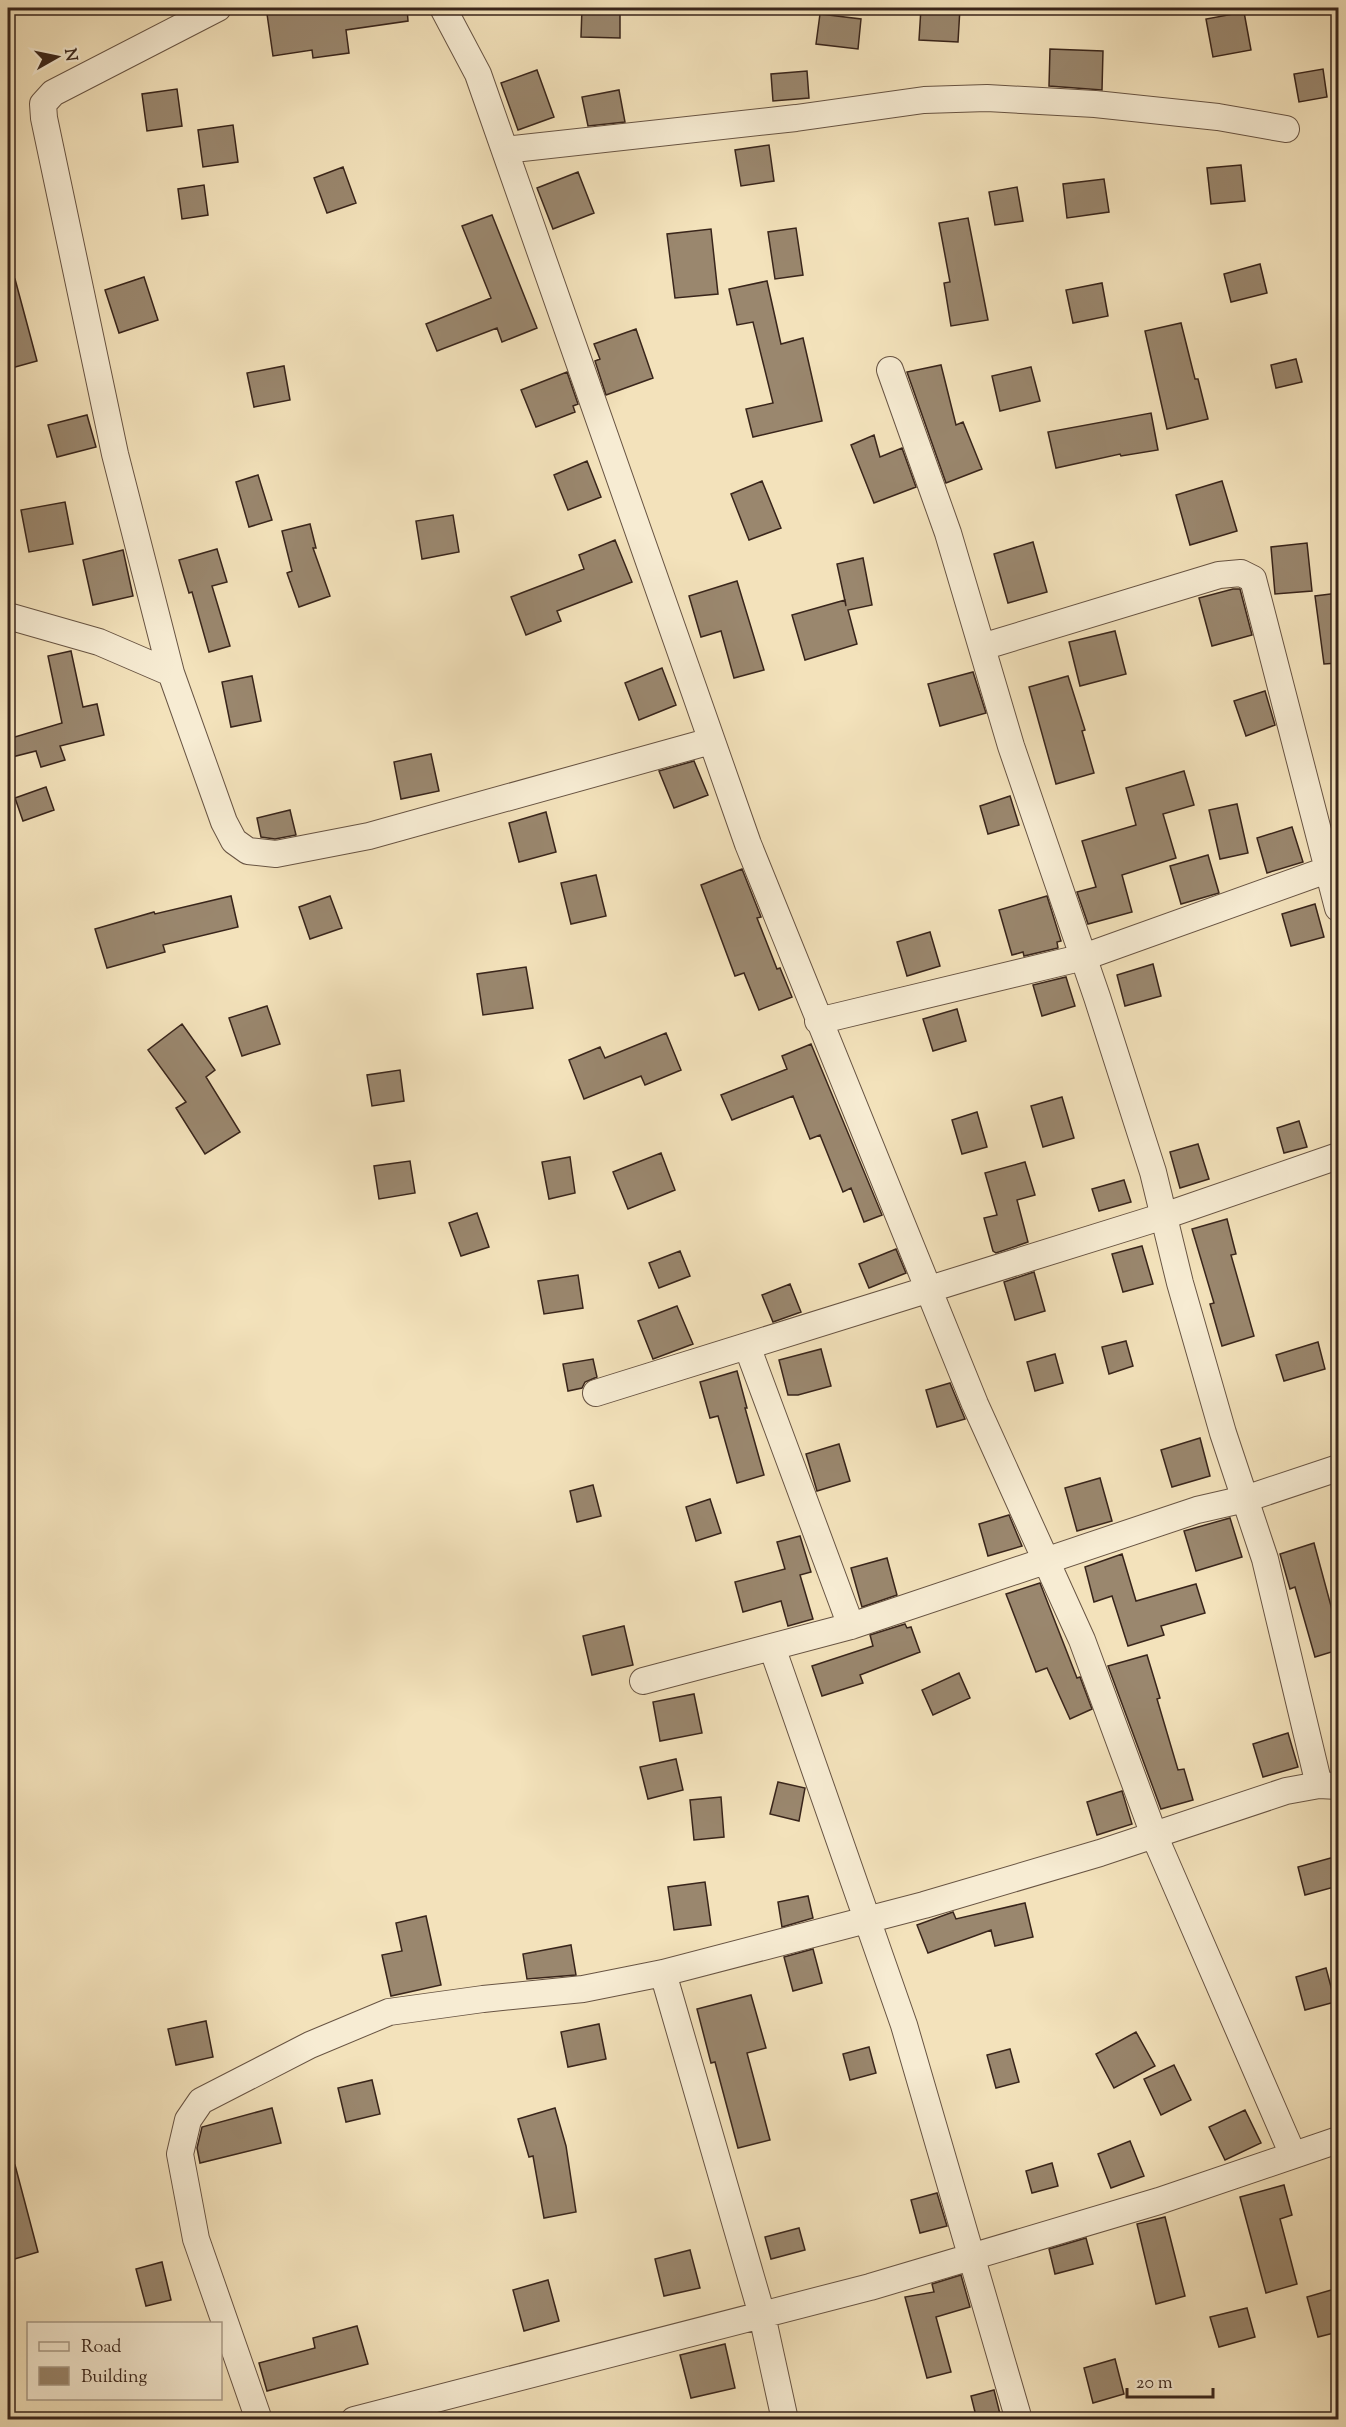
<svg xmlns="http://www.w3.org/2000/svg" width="1346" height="2427" font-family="'Sorts Mill Goudy',serif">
  <rect width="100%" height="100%" fill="#f3e2bb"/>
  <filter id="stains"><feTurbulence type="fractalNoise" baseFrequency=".00333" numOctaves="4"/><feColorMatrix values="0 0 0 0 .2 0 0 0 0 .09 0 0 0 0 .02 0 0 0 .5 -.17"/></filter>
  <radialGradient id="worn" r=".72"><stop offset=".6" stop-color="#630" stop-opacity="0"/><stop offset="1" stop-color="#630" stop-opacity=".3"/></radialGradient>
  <path fill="#9a876e" stroke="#39251b" stroke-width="1.5" d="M316 8H407L408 21 346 30 349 53 313 58 312 50 273 56 267 14Z
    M582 8H620V38L581 37Z
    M921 8H960L958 42 919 40Z
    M1244 12 1251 50 1213 57 1206 19Z
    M820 14 861 19 858 49 816 44Z
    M1050 49 1103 51 1102 90 1049 86Z
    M1323 69 1327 97 1299 102 1294 74Z
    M537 70 554 117 518 130 501 83Z
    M807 71 809 98 773 101 771 74Z
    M177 89 182 126 147 131 142 94Z
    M619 90 625 122 588 126 582 97Z
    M233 125 238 162 203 167 198 130Z
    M769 145 774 181 741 186 735 150Z
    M1241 165 1245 201 1211 204 1207 168Z
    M343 167 356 203 327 213 314 178Z
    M578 172 594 213 553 229 537 188Z
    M1104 179 1109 212 1067 218 1063 184Z
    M204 185 208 215 182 219 178 189Z
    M1017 187 1023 221 995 225 989 192Z
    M492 215 537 328 502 342 497 328 437 351 426 324 491 298 462 226Z
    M968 218 988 320 951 326 944 283 950 282 939 223Z
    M796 228 803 275 775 279 768 232Z
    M711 229 718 294 675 298 667 234Z
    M1260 264 1267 293 1231 302 1224 274Z
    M144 277 158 320 119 333 105 290Z
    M15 279 37 361 8 369V280Z
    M767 281 781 344 803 338 822 421 753 437 746 409 773 403 753 322 737 325 729 289Z
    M1102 283 1108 316 1073 323 1066 290Z
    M1181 323 1195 379H1198L1208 419 1167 429 1145 331Z
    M636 329 653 378 606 395 595 361 600 359 594 344Z
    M1296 359 1302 382 1276 388 1271 365Z
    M941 365 956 425 963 422 982 469 946 483 907 372Z
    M284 366 290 400 254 407 247 373Z
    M1031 367 1040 401 1000 411 992 376Z
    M567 372 578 404 573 406 575 412 536 427 521 390Z
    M1151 413 1158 450 1121 456 1120 454 1056 468 1048 432Z
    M87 415 96 447 57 457 48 425Z
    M874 435 880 457 902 448 916 487 874 503 851 445Z
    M587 461 601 497 568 510 554 475Z
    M258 475 272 520 249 527 236 482Z
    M762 481 781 528 749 540 731 494Z
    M1222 481 1237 531 1190 545 1176 495Z
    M65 502 73 544 29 552 21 510Z
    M453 515 459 552 422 559 416 521Z
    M310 524 316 548H313L330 596 299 607 287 573 292 571 282 531Z
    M615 540 632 582 557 611 561 621 526 635 511 597 584 569 579 555Z
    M1033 542 1047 592 1008 603 994 554Z
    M1307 543 1312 591 1275 594 1271 547Z
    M217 549 227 582 212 586 230 646 209 652 192 592 189 593 179 560Z
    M123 550 133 596 93 605 83 560Z
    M863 558 872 605 848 610 857 644 805 660 792 615 845 600 846 606 837 564Z
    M737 581 764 670 734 678 721 631 701 637 689 596Z
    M1233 589H1240L1252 635 1212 646 1199 598Z
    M1338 593V663L1324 664 1315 596Z
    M1115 631 1126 674 1080 686 1069 642Z
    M71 651 83 707 97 704 104 735 60 746 65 760 41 767 36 751 12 757 8 739 62 723 48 656Z
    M662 668 676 705 639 720 625 683Z
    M973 672 986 713 940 726 928 684Z
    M252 676 261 721 231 727 222 682Z
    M1068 676 1085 730 1082 731 1094 773 1056 784 1029 687Z
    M1265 691 1275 725 1246 736 1234 701Z
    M431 754 439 791 401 799 394 762Z
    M694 761 708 795 674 808 659 771Z
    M1184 771 1194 805 1163 814 1176 858 1122 875 1132 912 1088 924 1077 892 1096 887 1082 841 1136 825 1126 788Z
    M46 787 54 810 23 821 15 798Z
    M1010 796 1019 825 988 834 980 806Z
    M1237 804 1248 853 1220 859 1209 810Z
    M290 810 296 835 275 839 261 837 257 818Z
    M546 812 556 852 519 862 509 823Z
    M1292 827 1303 862 1267 873 1257 838Z
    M1208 855 1219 893 1181 904 1170 866Z
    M742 869 761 917 757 918 777 969 780 968 792 997 759 1010 744 973 735 976 701 885Z
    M596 875 606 916 571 924 561 883Z
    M231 896 238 927 163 945 165 952 107 968 95 929 154 912 155 914Z
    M330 896 342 928 310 939 299 907Z
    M1047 896 1061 941 1057 942 1058 948 1024 956 1023 952 1012 955 999 910Z
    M1315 904 1324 937 1291 946 1282 914Z
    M930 932 940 966 907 976 897 942Z
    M1153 964 1161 996 1125 1006 1117 975Z
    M526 967 533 1008 483 1015 477 974Z
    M1066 977 1075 1006 1042 1016 1033 985Z
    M267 1006 280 1044 242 1056 229 1018Z
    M957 1009 966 1041 933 1051 923 1019Z
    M182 1024 215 1070 206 1077 240 1132 205 1154 176 1108 186 1102 148 1050Z
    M666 1033 681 1070 645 1085 641 1076 584 1099 569 1060 600 1047 605 1058Z
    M811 1044 882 1215 864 1222 851 1188 843 1192 820 1135 810 1139 793 1096 732 1120 721 1095 787 1069 782 1056Z
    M400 1070 404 1101 372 1106 367 1075Z
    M1062 1097 1074 1138 1043 1147 1031 1106Z
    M977 1112 987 1147 962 1154 952 1120Z
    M1299 1121 1307 1147 1284 1153 1277 1128Z
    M1198 1144 1209 1179 1180 1188 1170 1152Z
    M661 1153 675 1190 628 1209 613 1172Z
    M570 1157 575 1193 549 1199 542 1162Z
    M410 1161 415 1193 379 1199 374 1166Z
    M1025 1162 1035 1195 1017 1200 1028 1242 996 1253 993 1251 984 1218 997 1215 985 1173Z
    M1124 1180 1131 1202 1099 1211 1092 1189Z
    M477 1213 489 1247 461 1256 449 1223Z
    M1227 1219 1236 1254 1231 1255 1254 1336 1222 1346 1210 1304 1214 1303 1192 1229Z
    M1142 1246 1153 1284 1123 1292 1112 1254Z
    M896 1249 906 1273 869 1288 859 1264Z
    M680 1251 690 1276 659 1288 649 1263Z
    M1034 1272 1045 1311 1015 1320 1004 1282Z
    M578 1275 583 1308 544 1314 538 1281Z
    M790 1284 801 1312 773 1322 762 1295Z
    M677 1306 693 1344 653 1359 638 1321Z
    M1126 1341 1133 1366 1109 1374 1102 1347Z
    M1318 1342 1325 1369 1284 1381 1276 1355Z
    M821 1349 831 1386 798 1395H788L779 1360Z
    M1055 1354 1063 1383 1035 1391 1027 1362Z
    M593 1359 597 1377 585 1382 582 1388 568 1391 563 1364Z
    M737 1371 747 1408H745L764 1475 737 1483 718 1416 710 1418 700 1382Z
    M950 1383 965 1419 937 1427 926 1390Z
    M1200 1438 1210 1476 1172 1487 1161 1450Z
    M839 1444 850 1481 817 1491 806 1454Z
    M1100 1478 1112 1521 1077 1531 1065 1488Z
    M593 1485 601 1516 577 1522 570 1491Z
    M710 1499 721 1533 696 1541 686 1507Z
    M1009 1515 1022 1546 988 1556 979 1524Z
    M1230 1518 1242 1557 1196 1571 1184 1531Z
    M800 1536 811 1572 800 1575 813 1619 788 1626 781 1601 743 1612 735 1582 785 1569 777 1542Z
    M1314 1543 1338 1632V1650L1315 1657 1295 1587 1290 1589 1280 1554Z
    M1122 1554 1136 1601 1196 1584 1205 1613 1161 1626 1164 1635 1128 1646 1112 1596 1094 1602 1085 1567Z
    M887 1558 897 1595 862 1607 851 1568Z
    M1040 1583 1077 1678 1080 1677 1092 1709 1070 1719 1047 1668 1036 1672 1006 1594Z
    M905 1624 907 1628 911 1627 920 1652 860 1675 863 1683 822 1696 812 1666 873 1646 870 1635Z
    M624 1626 633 1665 592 1675 583 1636Z
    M1147 1655 1160 1698 1157 1699 1178 1770 1184 1769 1193 1800 1161 1809 1108 1666Z
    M959 1673 970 1698 933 1715 922 1690Z
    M694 1694 702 1733 660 1741 653 1702Z
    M1288 1733 1298 1767 1263 1777 1253 1744Z
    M676 1759 683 1790 648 1799 640 1767Z
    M778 1782 805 1788 799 1821 770 1814Z
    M1122 1791 1132 1824 1097 1835 1087 1802Z
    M721 1797 724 1837 694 1840 690 1800Z
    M1338 1856V1886L1305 1895 1298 1867Z
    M705 1882 711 1925 674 1930 668 1887Z
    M808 1896 813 1918 782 1927 778 1902Z
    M1025 1903 1033 1937 995 1946 991 1930 928 1953 917 1925 953 1912 956 1919Z
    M426 1916 441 1985 391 1996 382 1955 402 1951 396 1923Z
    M571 1945 576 1975 527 1979 523 1954Z
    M813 1949 822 1983 793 1991 784 1957Z
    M1326 1968 1335 2002 1305 2010 1296 1977Z
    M751 1995 766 2048 747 2053 770 2140 738 2148 715 2062 711 2063 697 2009Z
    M206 2021 213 2057 176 2065 168 2029Z
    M599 2024 606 2059 568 2067 561 2032Z
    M1136 2032 1155 2066 1114 2088 1096 2054Z
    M869 2047 876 2073 850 2080 843 2054Z
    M1010 2049 1019 2082 996 2088 987 2055Z
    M1174 2065 1191 2100 1161 2115 1144 2079Z
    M372 2080 380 2114 346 2122 338 2088Z
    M272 2108 281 2143 200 2163 197 2148 202 2127Z
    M555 2108 566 2146 576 2212 544 2218 533 2156 529 2157 518 2119Z
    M1245 2110 1261 2143 1225 2160 1209 2127Z
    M1130 2141 1144 2176 1111 2188 1098 2154Z
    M1052 2163 1058 2186 1032 2193 1026 2171Z
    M15 2165 38 2252 8 2261V2166Z
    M1284 2185 1292 2215 1280 2219 1297 2284 1266 2293 1240 2197Z
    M937 2193 947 2226 920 2233 911 2200Z
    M1165 2217 1185 2296 1156 2304 1137 2224Z
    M799 2228 805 2250 771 2259 765 2237Z
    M1086 2238 1093 2264 1055 2274 1049 2249Z
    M690 2250 700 2288 664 2296 655 2259Z
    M162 2262 171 2300 146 2306 136 2269Z
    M961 2275 970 2307 936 2317 951 2372 927 2378 905 2297 934 2292 932 2284Z
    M548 2280 559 2321 524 2331 513 2290Z
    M1338 2288V2332L1318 2337 1307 2297Z
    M1247 2308 1255 2337 1219 2347 1210 2317Z
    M357 2326 368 2364 267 2391 259 2363 315 2348 313 2338Z
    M725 2344 735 2388 691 2398 680 2355Z
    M1115 2359 1124 2394 1093 2403 1084 2368Z
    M994 2390 1000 2414 977 2420 971 2396Z"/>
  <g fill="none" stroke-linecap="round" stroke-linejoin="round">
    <g stroke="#685443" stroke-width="28">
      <path id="street" d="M218 8 53 93 43 104 44 118 115 454 171 673 224 822 234 841 248 851 276 854 369 836 711 741
        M443 8 478 74 748 844 975 1404 1082 1640 1154 1835 1293 2155
        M505 150 796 118 924 100 987 98 1095 104 1218 117 1286 129
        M890 370 948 533 1011 746 1097 997 1153 1172 1180 1283 1223 1433 1265 1559 1319 1785
        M8 616 99 642 171 673
        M982 647 1219 575 1241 573 1253 579 1338 908
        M818 1021 1084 957 1338 866
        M747 1346 851 1626
        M596 1393 1164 1216 1338 1156
        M772 1647 904 2025 1019 2420
        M643 1681 851 1626 1197 1510 1245 1499 1338 1468
        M663 1973 762 2315 785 2420
        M259 2420 196 2239 180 2154 188 2120 201 2101 310 2045 389 2012 483 1999 583 1989 663 1973 924 1905 1100 1853 1286 1791 1319 1785 1338 1786
        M354 2420 870 2287 1159 2201 1338 2140"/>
    </g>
    <use href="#street" stroke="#f7ecd3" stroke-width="26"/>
  </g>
  <rect width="1346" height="2427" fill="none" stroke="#f3e2bb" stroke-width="30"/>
  <rect x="9" y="9" width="1328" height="2409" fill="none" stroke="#39251b" stroke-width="3"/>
  <rect x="15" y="15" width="1316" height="2397" fill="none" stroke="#39251b" stroke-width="1.5"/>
  <rect x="27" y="2322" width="195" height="78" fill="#f7ecd3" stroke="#ab9c89" stroke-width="1.5"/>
  <rect x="39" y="2342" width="30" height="9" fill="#f7ecd3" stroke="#ab9c89" stroke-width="1.5"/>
  <text x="81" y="2352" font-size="18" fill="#39251b">Road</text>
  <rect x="39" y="2367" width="30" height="18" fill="#9a876e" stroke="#ab9c89" stroke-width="1.5"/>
  <text x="81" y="2382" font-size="18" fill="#39251b">Building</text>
  <g transform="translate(57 57) rotate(81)" stroke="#f7ecd3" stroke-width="4.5" paint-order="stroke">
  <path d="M0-4.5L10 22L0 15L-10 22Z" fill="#39251b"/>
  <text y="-9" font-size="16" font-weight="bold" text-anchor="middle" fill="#39251b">N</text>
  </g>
  <path d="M1127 2388v9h86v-9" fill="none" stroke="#39251b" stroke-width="3"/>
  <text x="1136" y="2388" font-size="18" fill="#39251b" stroke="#f7ecd3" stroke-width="4.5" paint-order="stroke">20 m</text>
  <rect width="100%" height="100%" filter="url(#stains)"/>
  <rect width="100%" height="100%" fill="url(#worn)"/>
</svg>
